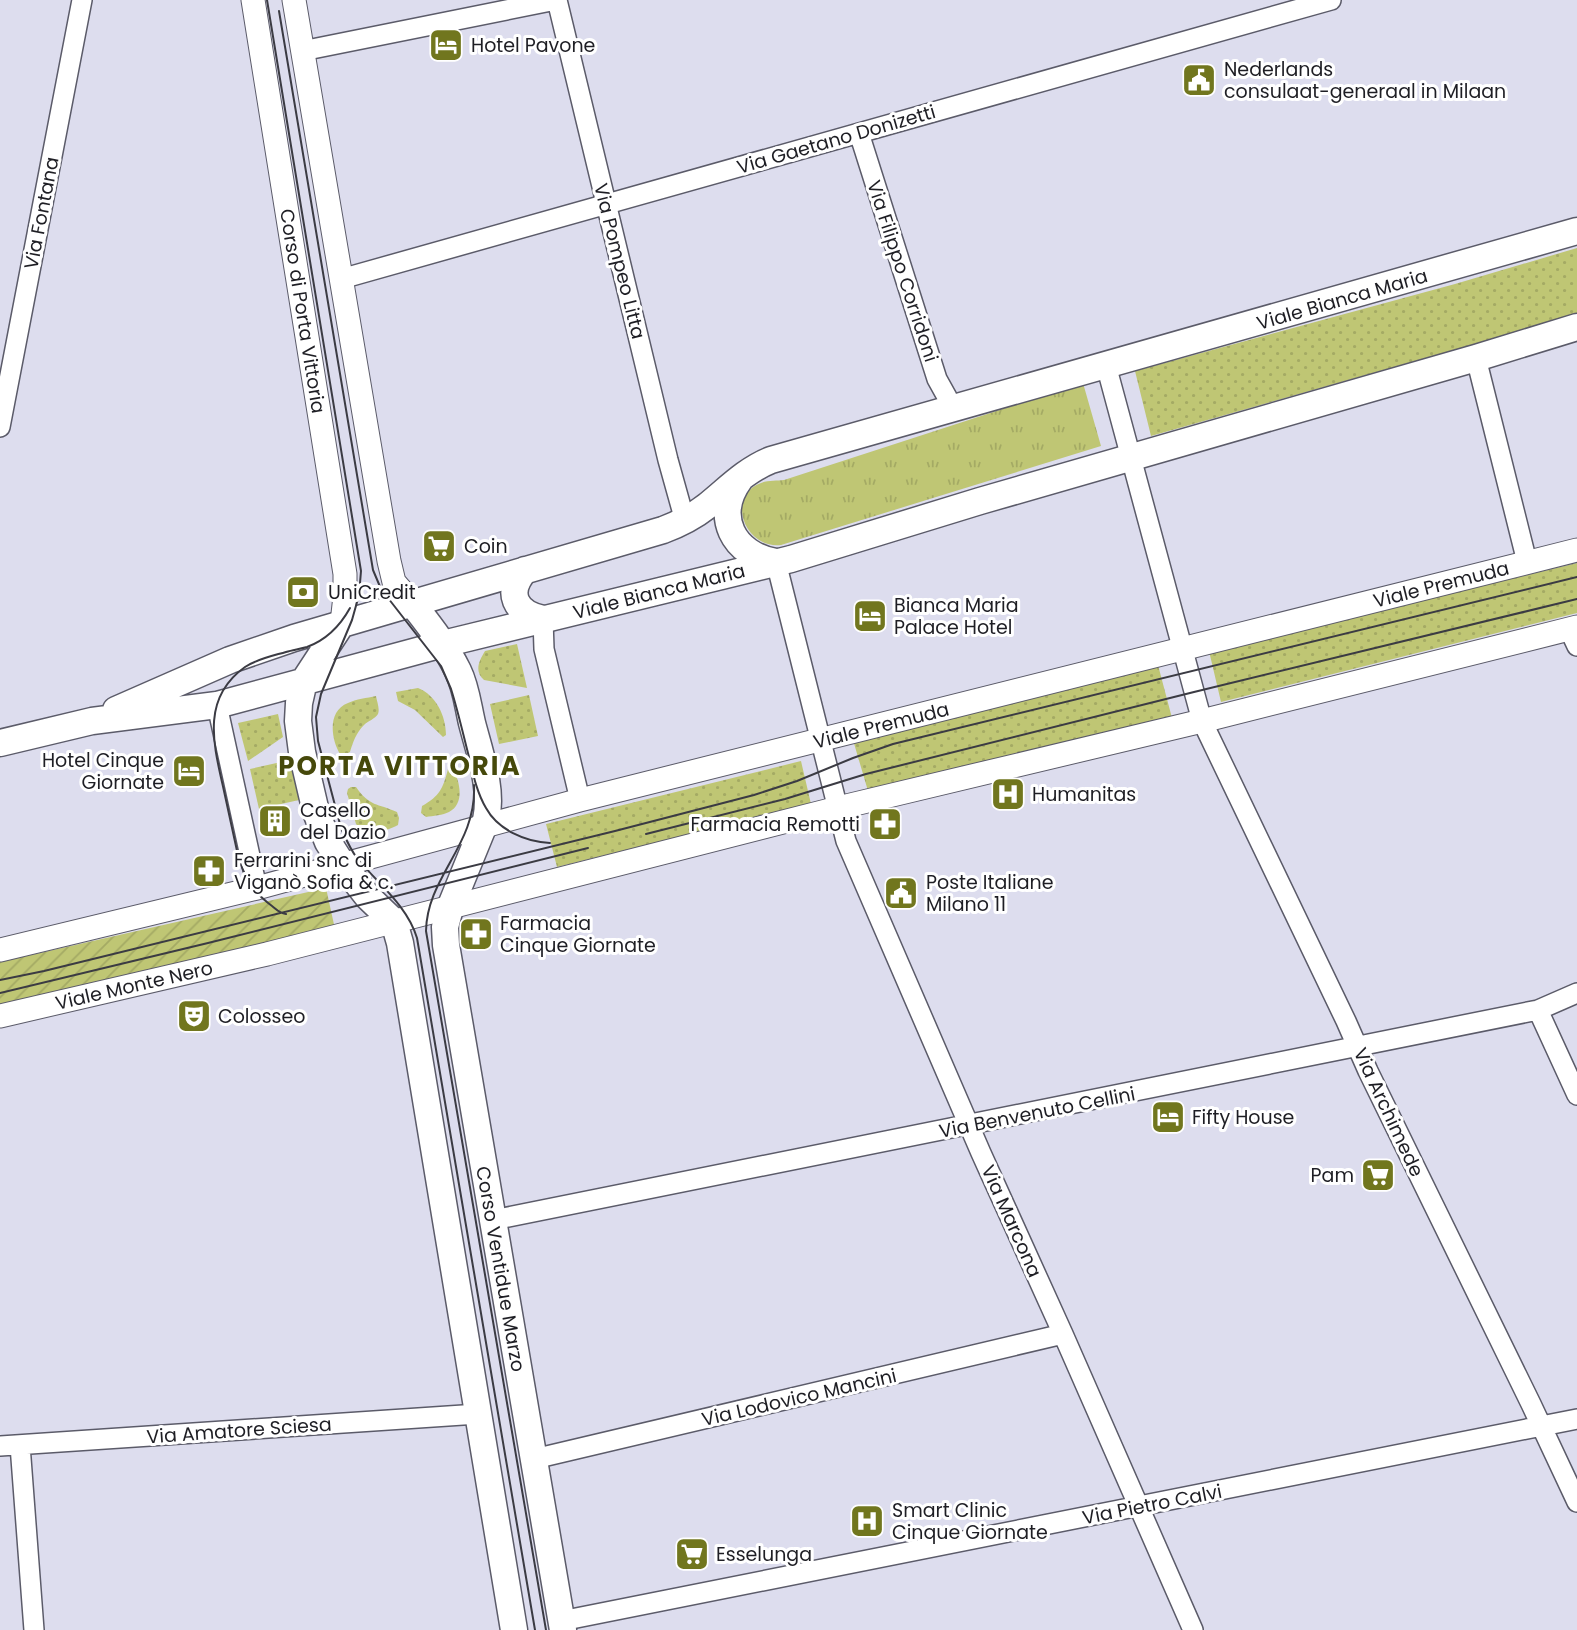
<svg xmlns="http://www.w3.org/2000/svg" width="1577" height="1630" font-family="Poppins,sans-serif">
  <defs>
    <pattern id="grass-dots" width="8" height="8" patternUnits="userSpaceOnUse" patternTransform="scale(1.75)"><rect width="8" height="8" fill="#bfc674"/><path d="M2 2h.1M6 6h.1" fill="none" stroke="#a4aa64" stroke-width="1.8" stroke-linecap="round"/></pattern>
    <pattern id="park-tufts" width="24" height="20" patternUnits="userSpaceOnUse" patternTransform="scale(1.75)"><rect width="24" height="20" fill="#bfc674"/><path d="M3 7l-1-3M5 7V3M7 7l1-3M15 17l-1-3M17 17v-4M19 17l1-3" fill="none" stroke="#a4aa64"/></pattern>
    <pattern id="garden-furrows" width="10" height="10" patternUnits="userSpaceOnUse" patternTransform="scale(1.75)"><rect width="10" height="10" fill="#bfc674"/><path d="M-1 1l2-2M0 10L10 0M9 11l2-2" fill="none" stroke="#a4aa64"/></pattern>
  </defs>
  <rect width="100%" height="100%" fill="#dde"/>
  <path fill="url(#grass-dots)" d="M1577 248V315L1151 436 1135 371 1455 284Z
    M1577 563V613L1221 702 1209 651Z
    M517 644 527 688 484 680C474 671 479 661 485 651Z
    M1158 665 1172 718 868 791 853 740Z
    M418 688C436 695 446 716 446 735L443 737 415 710 398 701 396 692Z
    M529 695 538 736 499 744 490 704Z
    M376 696C377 702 380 709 378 714 375 719 368 721 364 725 356 733 353 742 350 752L344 755 340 754C331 739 327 711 348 703 356 699 367 698 376 696Z
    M278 714 283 737 248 761 238 723Z
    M290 760 299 800 259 809 250 769Z
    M801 761 811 804 557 867 546 824Z
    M448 769H453C460 781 465 804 449 812 443 815 433 816 426 817L421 813 422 806C440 796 443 788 448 769Z
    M351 787H356C370 807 377 803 397 812L399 818 398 825C384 832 367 837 356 824L347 793 348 789Z"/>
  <path fill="url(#park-tufts)" d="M1083 383 1101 446 781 545C743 549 726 495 761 483 768 480 777 481 784 480Z"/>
  <path fill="url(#garden-furrows)" d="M326 888 335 929 0 1004V962Z"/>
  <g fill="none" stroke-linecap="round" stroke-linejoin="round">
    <g stroke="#5b5b69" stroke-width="22">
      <path id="minor" d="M557 0 668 460 685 521
        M302 51 556 0
        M859 133 937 379 947 397 950 408
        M341 279 1331 0
        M1476 358 1527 562
        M1106 365 1202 721 1346 1021 1368 1071 1531 1404 1577 1502
        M0 427 82 0
        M776 562 846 841 981 1153 1063 1334 1193 1630
        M543 619 544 649 580 800
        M1569 629 1577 646
        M217 705 257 888
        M1538 1010 1577 1095
        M493 1220 1538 1010 1577 993
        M20 1445 34 1630
        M0 1446 478 1414
        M534 1459 1063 1334
        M561 1621 1577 1419"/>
    </g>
    <g stroke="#5b5b69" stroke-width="25">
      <path id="tertiary" d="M253 0 345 574V596L342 623
        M294 0 389 561 394 582 412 603
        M0 950 257 888 580 800 1577 550
        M0 1016 267 954 838 808 1202 721 1577 627"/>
    </g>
    <g stroke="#5b5b69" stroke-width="29">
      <path id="secondary" d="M740 479C713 516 733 555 776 562
        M525 570C505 593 515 613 543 619
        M412 603C429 625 446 646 458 671 466 687 468 706 472 723 480 754 493 789 486 820L450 908 445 927 446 945 563 1630
        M342 623 304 681 299 703 298 721 302 752 316 812 328 842 342 864 368 897 394 922 400 943 514 1630
        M116 710 230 660 294 638 663 530C679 524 693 517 707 506 728 489 746 470 771 460L1577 231
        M0 743 92 721 217 705 443 644 791 559 980 501 1476 358 1577 327"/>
    </g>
    <use href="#minor" stroke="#fff" stroke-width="19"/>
    <use href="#tertiary" stroke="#fff" stroke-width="23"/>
    <use href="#secondary" stroke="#fff" stroke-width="26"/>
    <path stroke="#3b3b43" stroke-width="2" d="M267 0 361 571 359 595 352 620 321 694 316 717 318 741 341 828C346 839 350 849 357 858 378 884 407 905 417 938L535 1630
      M279 11 373 570 381 589 441 666 451 689C458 711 463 734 469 757 473 774 477 793 486 808 498 830 526 842 550 843
      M474 785C477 845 427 876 426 931L546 1630
      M646 834 785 799 866 774 1194 692 1577 599
      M286 914C279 913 277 910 272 906 253 892 247 881 239 860 234 837 229 814 224 791 214 746 200 699 245 667 257 659 272 656 286 652 293 650 300 649 307 647 326 640 340 626 350 608
      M0 980 44 971 615 831 754 795 797 781 853 758 893 744 1577 577
      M0 993 208 943 588 848"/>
  </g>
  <defs>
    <g id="hotel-square" transform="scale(1.75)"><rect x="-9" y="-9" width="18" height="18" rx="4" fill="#71761e" stroke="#fff"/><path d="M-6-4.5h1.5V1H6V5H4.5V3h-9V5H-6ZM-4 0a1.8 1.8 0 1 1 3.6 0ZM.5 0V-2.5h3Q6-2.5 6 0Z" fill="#fff"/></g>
    <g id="civic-square" transform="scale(1.75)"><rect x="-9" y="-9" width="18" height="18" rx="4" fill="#71761e" stroke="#fff"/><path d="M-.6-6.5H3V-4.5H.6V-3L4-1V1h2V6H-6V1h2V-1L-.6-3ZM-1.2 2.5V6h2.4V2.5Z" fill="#fff"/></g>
    <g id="supermarket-square" transform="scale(1.75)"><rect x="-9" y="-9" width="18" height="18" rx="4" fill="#71761e" stroke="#fff"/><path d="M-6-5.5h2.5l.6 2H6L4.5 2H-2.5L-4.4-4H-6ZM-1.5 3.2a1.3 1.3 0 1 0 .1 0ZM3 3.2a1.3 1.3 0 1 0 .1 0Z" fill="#fff"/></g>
    <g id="bank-square" transform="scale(1.75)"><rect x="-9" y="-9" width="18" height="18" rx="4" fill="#71761e" stroke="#fff"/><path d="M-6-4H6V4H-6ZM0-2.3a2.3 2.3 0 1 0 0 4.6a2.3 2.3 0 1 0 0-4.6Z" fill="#fff"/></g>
    <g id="hospital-square" transform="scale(1.75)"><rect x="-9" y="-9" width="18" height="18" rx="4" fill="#71761e" stroke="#fff"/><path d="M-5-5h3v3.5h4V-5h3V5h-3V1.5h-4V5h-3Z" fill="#fff"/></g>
    <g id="building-square" transform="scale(1.75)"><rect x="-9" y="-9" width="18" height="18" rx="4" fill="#71761e" stroke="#fff"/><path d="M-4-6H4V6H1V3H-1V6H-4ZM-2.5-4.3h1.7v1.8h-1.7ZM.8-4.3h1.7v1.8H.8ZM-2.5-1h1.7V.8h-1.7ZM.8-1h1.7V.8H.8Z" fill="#fff"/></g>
    <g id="pharmacy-square" transform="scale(1.75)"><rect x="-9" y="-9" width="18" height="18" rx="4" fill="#71761e" stroke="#fff"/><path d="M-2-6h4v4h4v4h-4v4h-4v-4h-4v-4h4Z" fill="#fff"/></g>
    <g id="theatre-square" transform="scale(1.75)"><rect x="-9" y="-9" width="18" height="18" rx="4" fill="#71761e" stroke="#fff"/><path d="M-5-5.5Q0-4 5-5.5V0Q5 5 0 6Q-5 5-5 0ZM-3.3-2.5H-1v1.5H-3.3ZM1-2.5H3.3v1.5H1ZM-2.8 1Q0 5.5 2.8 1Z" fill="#fff"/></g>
  </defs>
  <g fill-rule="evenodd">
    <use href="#hotel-square" x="446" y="45"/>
    <use href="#civic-square" x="1199" y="80"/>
    <use href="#supermarket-square" x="439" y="546"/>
    <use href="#bank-square" x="303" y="592"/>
    <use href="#hotel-square" x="870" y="616"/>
    <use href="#hotel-square" x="189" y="771"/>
    <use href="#hospital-square" x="1008" y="794"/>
    <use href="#building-square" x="275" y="821"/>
    <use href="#pharmacy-square" x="885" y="824"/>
    <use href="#pharmacy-square" x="209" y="871"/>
    <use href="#civic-square" x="901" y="893"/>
    <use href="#pharmacy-square" x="476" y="934"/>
    <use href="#theatre-square" x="194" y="1016"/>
    <use href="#hotel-square" x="1168" y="1117"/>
    <use href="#supermarket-square" x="1378" y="1175"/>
    <use href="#hospital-square" x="867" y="1521"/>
    <use href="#supermarket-square" x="692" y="1554"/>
  </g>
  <g text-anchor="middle" stroke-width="6" stroke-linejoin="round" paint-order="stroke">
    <g font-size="19" fill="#1e1e24" stroke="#fff" text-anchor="start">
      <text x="471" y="52">Hotel Pavone</text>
      <text x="1224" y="76">Nederlands<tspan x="1224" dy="22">consulaat-generaal in Milaan</tspan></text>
      <text x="464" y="553">Coin</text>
      <text x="328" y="599">UniCredit</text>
      <text x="894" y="612">Bianca Maria<tspan x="894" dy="22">Palace Hotel</tspan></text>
      <text x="164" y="767" text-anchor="end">Hotel Cinque<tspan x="164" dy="22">Giornate</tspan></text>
      <text x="1032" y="801">Humanitas</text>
      <text x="300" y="817">Casello<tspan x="300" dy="22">del Dazio</tspan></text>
      <text x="860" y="831" text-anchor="end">Farmacia Remotti</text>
      <text x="234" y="867">Ferrarini snc di<tspan x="234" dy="22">Viganò Sofia &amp; c.</tspan></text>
      <text x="926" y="889">Poste Italiane<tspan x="926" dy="22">Milano 11</tspan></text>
      <text x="500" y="930">Farmacia<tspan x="500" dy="22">Cinque Giornate</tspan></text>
      <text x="218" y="1023">Colosseo</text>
      <text x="1192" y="1124">Fifty House</text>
      <text x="1354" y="1182" text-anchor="end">Pam</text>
      <text x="892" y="1517">Smart Clinic<tspan x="892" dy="22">Cinque Giornate</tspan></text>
      <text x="716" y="1561">Esselunga</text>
    </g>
    <g font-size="19" fill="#1e1e24" stroke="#fff">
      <text transform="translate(836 139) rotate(-16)" y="7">Via Gaetano Donizetti</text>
      <text transform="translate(41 213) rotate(-79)" y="7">Via Fontana</text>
      <text transform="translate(620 261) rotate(76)" y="7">Via Pompeo Litta</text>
      <text transform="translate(903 271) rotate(72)" y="7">Via Filippo Corridoni</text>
      <text transform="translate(1342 299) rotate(-16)" y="7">Viale Bianca Maria</text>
      <text transform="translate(303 311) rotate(81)" y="7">Corso di Porta Vittoria</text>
      <text transform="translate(1441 584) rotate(-14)" y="7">Viale Premuda</text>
      <text transform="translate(659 591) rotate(-14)" y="7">Viale Bianca Maria</text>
      <text transform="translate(881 725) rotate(-14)" y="7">Viale Premuda</text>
      <text transform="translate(134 985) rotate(-13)" y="7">Viale Monte Nero</text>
      <text transform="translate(1037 1112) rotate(-11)" y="7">Via Benvenuto Cellini</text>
      <text transform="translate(1389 1112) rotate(65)" y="7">Via Archimede</text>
      <text transform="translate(1012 1221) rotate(66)" y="7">Via Marcona</text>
      <text transform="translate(501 1269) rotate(80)" y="7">Corso Ventidue Marzo</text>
      <text transform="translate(799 1397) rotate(-13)" y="7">Via Lodovico Mancini</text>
      <text transform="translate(239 1430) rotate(-4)" y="7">Via Amatore Sciesa</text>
      <text transform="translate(1152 1504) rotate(-11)" y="7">Via Pietro Calvi</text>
    </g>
    <g font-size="26" font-weight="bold" letter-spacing="2" fill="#46490b" stroke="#fff">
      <text x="400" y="775">PORTA VITTORIA</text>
    </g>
  </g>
</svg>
